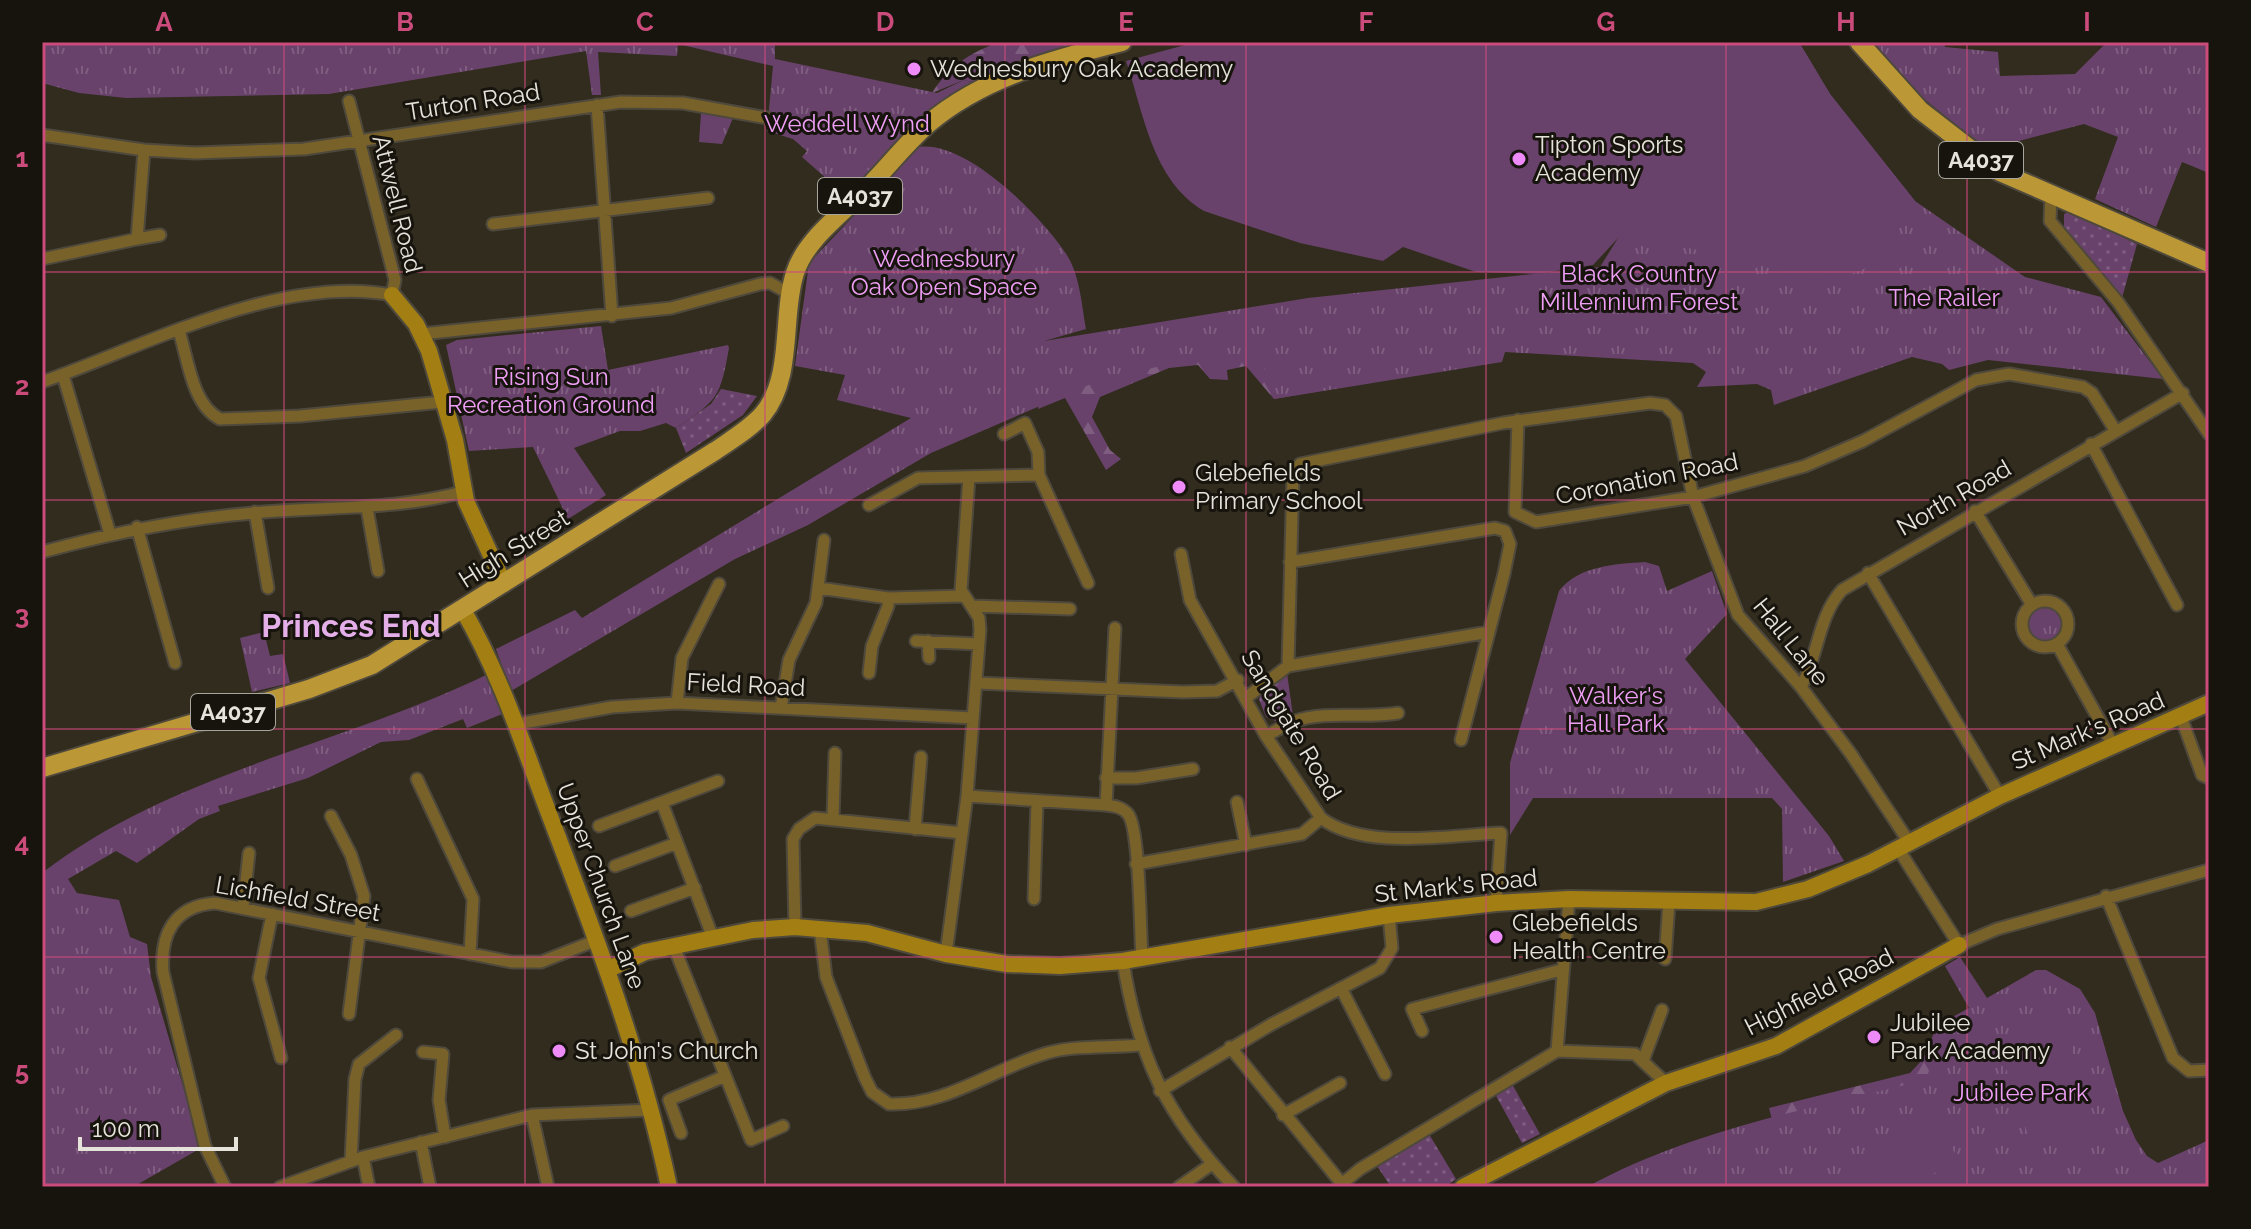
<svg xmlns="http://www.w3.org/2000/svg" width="2251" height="1229" font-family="Raleway,sans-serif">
  <defs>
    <pattern id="grass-dots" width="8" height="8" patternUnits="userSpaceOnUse" patternTransform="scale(2)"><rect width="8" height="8" fill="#68426b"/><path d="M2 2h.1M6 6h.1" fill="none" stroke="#7e5d80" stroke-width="1.8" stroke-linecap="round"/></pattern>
    <pattern id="forest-firs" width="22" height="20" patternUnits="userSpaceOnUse" patternTransform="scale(2)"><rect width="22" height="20" fill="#68426b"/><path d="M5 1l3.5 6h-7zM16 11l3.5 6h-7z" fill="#7e5d80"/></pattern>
    <pattern id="park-tufts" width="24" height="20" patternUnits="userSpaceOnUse" patternTransform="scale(2)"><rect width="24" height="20" fill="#68426b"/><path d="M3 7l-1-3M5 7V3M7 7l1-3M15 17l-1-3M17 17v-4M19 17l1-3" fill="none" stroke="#7e5d80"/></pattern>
  </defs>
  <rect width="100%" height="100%" fill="#312c1e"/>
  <path fill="url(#grass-dots)" d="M2070 212 2137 244 2122 298 2064 227V214Z
    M721 389 757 396 743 415 686 453 676 428 711 404Z
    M1287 673 1293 716 1278 722 1266 717 1259 699 1264 689Z
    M1512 1084 1540 1134 1522 1143 1495 1094Z
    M1429 1134 1456 1179 1445 1187H1391L1377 1166Z"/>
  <path fill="url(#forest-firs)" d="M999 42H1078L972 82 964 80 932 93C949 66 970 53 999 42Z
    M1247 344 1325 390 1274 399 1246 366 1227 370 1228 380 1210 379 1198 365 1169 368 1100 397 1092 417 1110 450 1121 459 1106 470 1065 398 1038 409 1041 386Z
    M1939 1021 1950 1024 1927 1087 1773 1124 1769 1108 1910 1073 1923 1059Z"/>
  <path fill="url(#park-tufts)" d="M42 42H775V59L937 93 964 80 972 82 933 109 852 191 844 194 802 157 807 151 793 139 767 131 773 66 678 44 677 56 598 52 601 95H592L586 51 329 94 126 98 79 93 42 83Z
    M1869 42H1944L1945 47 1998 52 2000 76 2075 74 2107 42H2209V173L2182 162 2156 227 2095 199 2118 137 2084 124 2015 142 1992 154 1923 98Z
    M1803 49 1830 94 1915 201 2025 277 2101 297 2163 379 1988 360 1949 370 1942 364 1912 357 1774 405 1771 390 1757 384 1697 387 1706 372 1693 363 1505 352 1502 362 1274 399 1263 364 1207 355 1098 381 931 453 808 525 735 559 511 691 496 649 575 610 582 618 911 418 837 400 845 375 795 366 809 263 919 147C967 140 1045 219 1068 257 1080 277 1082 307 1086 329L1044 341 1308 298 1600 267 1620 235Z
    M701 113 733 118 722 144 699 142Z
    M601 326 608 370 728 345 729 348C720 398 718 400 676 428L666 423 640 431H620L574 448 606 495 568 519 533 447 469 451 446 345 457 340Z
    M1645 562 1659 566 1667 591 1712 571 1727 614 1685 659 1829 836 1844 861 1783 882 1782 809 1772 798H1533L1510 835V763L1559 591C1578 566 1615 564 1645 562Z
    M2028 624a17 17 0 1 1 34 0a17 17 0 1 1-34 0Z
    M264 632 270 656 283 654 290 683 252 692 240 638Z
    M488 674 505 713 467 728 463 719 409 740 381 742 308 778 218 806 220 811 199 819 137 863 116 851 68 879 77 893 119 900 130 937 147 944 151 977 201 1148 133 1187H42V873C173 772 343 745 488 674Z
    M1960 957 1987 998 2036 970H2046L2080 989 2095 1013 2123 1111 2136 1140 2147 1156 2158 1163 2209 1140V1187H1587C1691 1130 1812 1108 1926 1080L1945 1021 1969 1008 1945 966Z"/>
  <path fill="#68426b" d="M1196 42H1799L1830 94 1915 201 1900 216 1889 259 1853 273 1799 282 1756 261 1621 235 1593 265 1538 274 1476 272 1403 247 1383 261 1300 243 1204 211C1152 180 1144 114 1126 61Z
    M2061 1019 2097 1129 2033 1150 1997 1040Z
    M1929 1111 1958 1158 1912 1187H1885L1863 1151Z
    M1961 1161 1977 1187H1920Z"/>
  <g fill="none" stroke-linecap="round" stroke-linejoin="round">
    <g stroke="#4e493c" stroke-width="15">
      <path id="street" d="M597 105 612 316
        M42 135 144 150 195 153 304 149 621 102 683 103 767 118
        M2051 195 2050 221 2118 302 2209 434
        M493 224 708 198
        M137 239 160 235
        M42 259 137 239 144 150
        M179 331C188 359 192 405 220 419L300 416 442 402
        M421 334 671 308 760 284 770 283 790 294
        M63 375 110 534
        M42 382C147 345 281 274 392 295L395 280 349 101
        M1518 420 1515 512 1536 522 1693 497 1805 466 1863 441 1976 380 2009 374 2083 387 2092 393 2115 430
        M2091 444 2177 605
        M1039 475 1088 583
        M869 505 918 478 1039 475 1038 452 1025 423 1004 434
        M367 508 378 571
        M1975 511 2032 605
        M255 512 268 588
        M137 527 175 663
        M42 552C112 533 181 519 253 513 325 506 396 511 466 491
        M1181 554 1190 600 1266 736 1321 818C1364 851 1449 835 1501 833L1496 903
        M1290 562 1495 528 1505 531 1510 544 1504 574 1461 740
        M1868 573 2000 796
        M819 588 888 598 963 596
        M2022 624a23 23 0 1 1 46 0a23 23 0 1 1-46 0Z
        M972 606 1070 609
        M916 641 978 644
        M928 641 929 658
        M2057 644 2112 743
        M1288 666 1293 476 1300 464 1503 423 1650 403 1665 405 1676 416 1693 497 1738 615 1801 687 1851 754 1909 842
        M869 673 872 646 888 606V598
        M977 683 1183 692 1217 691 1238 680
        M1801 687C1818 657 1818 616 1842 590L2183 393
        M1247 697 1288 666 1489 632
        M677 703 682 658 719 584
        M781 708 789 660 816 603 824 540
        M2181 717 2202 775 2209 778
        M517 724 612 707 677 703 973 718
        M1266 736C1276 731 1285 724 1295 721 1327 710 1365 719 1398 713
        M1106 778H1136L1193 769
        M417 779 473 899 470 954
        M967 796 1106 805C1114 806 1122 807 1128 814 1140 829 1140 931 1142 957
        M1237 802 1246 845
        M662 803 713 938
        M1106 805 1115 628
        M331 816 351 855 364 896 349 1014
        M833 818 835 753
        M599 826 718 781
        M915 829 921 757
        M1899 850 1959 945 1997 929 2209 870
        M1136 864 1302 834 1321 818
        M615 866 677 843
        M2106 896 2173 1058 2189 1071 2209 1070
        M1034 899 1037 801
        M243 908 249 853
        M631 911 695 888
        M272 914 259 978 281 1058
        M795 927 793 839 799 829 815 818 962 833
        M820 929 826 977 865 1078 872 1092 889 1104C947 1106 992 1069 1047 1053 1075 1045 1110 1048 1140 1045
        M674 947 751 1140 783 1126
        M946 954 967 796 980 630 979 618 961 590 969 477
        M1665 959 1669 902
        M1123 961C1138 1057 1166 1116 1234 1187
        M1341 988 1385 1074
        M1422 1031 1412 1009 1561 970
        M1230 1047 1342 1184
        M1557 1051 1569 899
        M423 1052 443 1054 439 1100 445 1137
        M1644 1058 1662 1010
        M1160 1091 1272 1024 1380 968 1392 948 1389 915
        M532 1115 548 1187
        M1283 1115 1340 1083
        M681 1133 669 1100 725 1076
        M421 1142 430 1187
        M363 1157 369 1187
        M351 1161 355 1079 359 1064 396 1035
        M225 1187 205 1146 163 972C160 934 174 906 215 903L512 962H541L597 940
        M280 1187 363 1157 532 1115 651 1110
        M1179 1187 1212 1164
        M1338 1187 1360 1169 1557 1051 1635 1054 1666 1083"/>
    </g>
    <g stroke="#4e493c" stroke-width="20">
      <path id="secondary" d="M392 295 416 324 429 351 455 440 466 501 504 584
        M463 610C500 674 522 742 548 811 595 934 642 1058 669 1187
        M607 970 645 952 753 930 795 927 867 933 946 954 1007 964 1060 966 1123 961 1389 915 1496 903 1569 899 1756 902 1808 889 1868 864 2000 796 2209 703
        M1463 1187 1666 1083 1776 1046 1959 945"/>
    </g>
    <g stroke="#4e493c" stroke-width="22">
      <path id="primary" d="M1859 42 1920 110 2000 172 2209 263
        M42 768 309 689 372 665 715 451C731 440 750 429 763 414 794 377 781 316 795 273 805 241 838 217 861 194 884 172 904 145 928 124 983 77 1054 59 1122 42"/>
    </g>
    <use href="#street" stroke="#786229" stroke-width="11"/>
    <use href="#secondary" stroke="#a37f13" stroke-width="16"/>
    <use href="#primary" stroke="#bc9736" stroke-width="18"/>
  </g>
  <path fill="none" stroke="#cb4b7b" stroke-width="2" stroke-opacity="0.55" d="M284 42V1187M525 42V1187M765 42V1187M1005 42V1187M1246 42V1187M1486 42V1187M1726 42V1187M1967 42V1187M42 272H2209M42 500H2209M42 729H2209M42 957H2209"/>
  <g fill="#ee8bf8" stroke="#17140e" stroke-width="3">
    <circle cx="914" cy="69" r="8"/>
    <circle cx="1519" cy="159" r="8"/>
    <circle cx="1179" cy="487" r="8"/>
    <circle cx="1496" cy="937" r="8"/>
    <circle cx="1874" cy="1037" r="8"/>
    <circle cx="559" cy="1051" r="8"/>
  </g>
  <g text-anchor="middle" stroke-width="6" stroke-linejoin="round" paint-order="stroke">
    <g fill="#17140e" stroke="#a8a59d" stroke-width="2">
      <rect x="1939" y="142" width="84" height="36" rx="6"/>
      <rect x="818" y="178" width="84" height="36" rx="6"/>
      <rect x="191" y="694" width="84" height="36" rx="6"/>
    </g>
    <g font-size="22" font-weight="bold" fill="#e6e3da">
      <text x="1981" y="168">A4037</text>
      <text x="860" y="204">A4037</text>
      <text x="233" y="720">A4037</text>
    </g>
    <g font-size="24" fill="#e6e3da" stroke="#17140e" text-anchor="start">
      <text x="930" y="77">Wednesbury Oak Academy</text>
      <text x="1535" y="153">Tipton Sports<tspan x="1535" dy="28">Academy</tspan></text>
      <text x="1195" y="481">Glebefields<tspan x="1195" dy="28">Primary School</tspan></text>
      <text x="1512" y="931">Glebefields<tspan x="1512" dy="28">Health Centre</tspan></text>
      <text x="1890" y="1031">Jubilee<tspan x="1890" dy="28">Park Academy</tspan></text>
      <text x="575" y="1059">St John's Church</text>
    </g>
    <g font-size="24" fill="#e6e3da" stroke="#17140e">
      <text transform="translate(473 102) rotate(-9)" y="8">Turton Road</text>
      <text transform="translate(397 204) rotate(76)" y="8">Attwell Road</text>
      <text transform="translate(1647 479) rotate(-11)" y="8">Coronation Road</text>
      <text transform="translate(1954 498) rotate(-30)" y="8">North Road</text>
      <text transform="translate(514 549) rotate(-32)" y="8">High Street</text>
      <text transform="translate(1791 642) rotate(51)" y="8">Hall Lane</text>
      <text transform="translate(746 685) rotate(3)" y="8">Field Road</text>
      <text transform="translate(1291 725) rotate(59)" y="8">Sandgate Road</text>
      <text transform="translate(2088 731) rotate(-23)" y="8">St Mark's Road</text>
      <text transform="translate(601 886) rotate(70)" y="8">Upper Church Lane</text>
      <text transform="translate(1456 886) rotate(-6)" y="8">St Mark's Road</text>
      <text transform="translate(298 899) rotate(10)" y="8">Lichfield Street</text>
      <text transform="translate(1819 992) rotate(-27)" y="8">Highfield Road</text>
    </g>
    <g font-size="24" fill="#ef9ef6" stroke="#17140e">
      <text x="847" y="132">Weddell Wynd</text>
      <text x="944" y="267">Wednesbury<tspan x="944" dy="28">Oak Open Space</tspan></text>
      <text x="1639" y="282">Black Country<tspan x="1639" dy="28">Millennium Forest</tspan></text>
      <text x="1944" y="306">The Railer</text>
      <text x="551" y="385">Rising Sun<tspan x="551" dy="28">Recreation Ground</tspan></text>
      <text x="1616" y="704">Walker's<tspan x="1616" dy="28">Hall Park</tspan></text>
      <text x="2021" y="1101">Jubilee Park</text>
    </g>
    <g font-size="32" font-weight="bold" fill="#e4aee9" stroke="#17140e">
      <text x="351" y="637">Princes End</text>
    </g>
  </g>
  <rect width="2251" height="1229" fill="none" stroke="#17140e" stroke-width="88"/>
  <path d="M80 1137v12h156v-12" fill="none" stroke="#e6e3da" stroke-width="4"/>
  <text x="92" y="1137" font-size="24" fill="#e6e3da" stroke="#17140e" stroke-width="6" paint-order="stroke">100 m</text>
  <rect x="44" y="44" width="2163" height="1141" fill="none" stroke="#cb4b7b" stroke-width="3"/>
  <g font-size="26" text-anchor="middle" font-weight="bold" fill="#cb4b7b">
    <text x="164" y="31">A</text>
    <text x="405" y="31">B</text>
    <text x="645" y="31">C</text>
    <text x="885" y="31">D</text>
    <text x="1126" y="31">E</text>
    <text x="1366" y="31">F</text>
    <text x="1606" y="31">G</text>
    <text x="1846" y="31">H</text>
    <text x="2087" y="31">I</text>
    <text x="22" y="167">1</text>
    <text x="22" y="395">2</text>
    <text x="22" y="624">3</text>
    <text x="22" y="852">4</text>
    <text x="22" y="1080">5</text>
  </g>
</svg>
